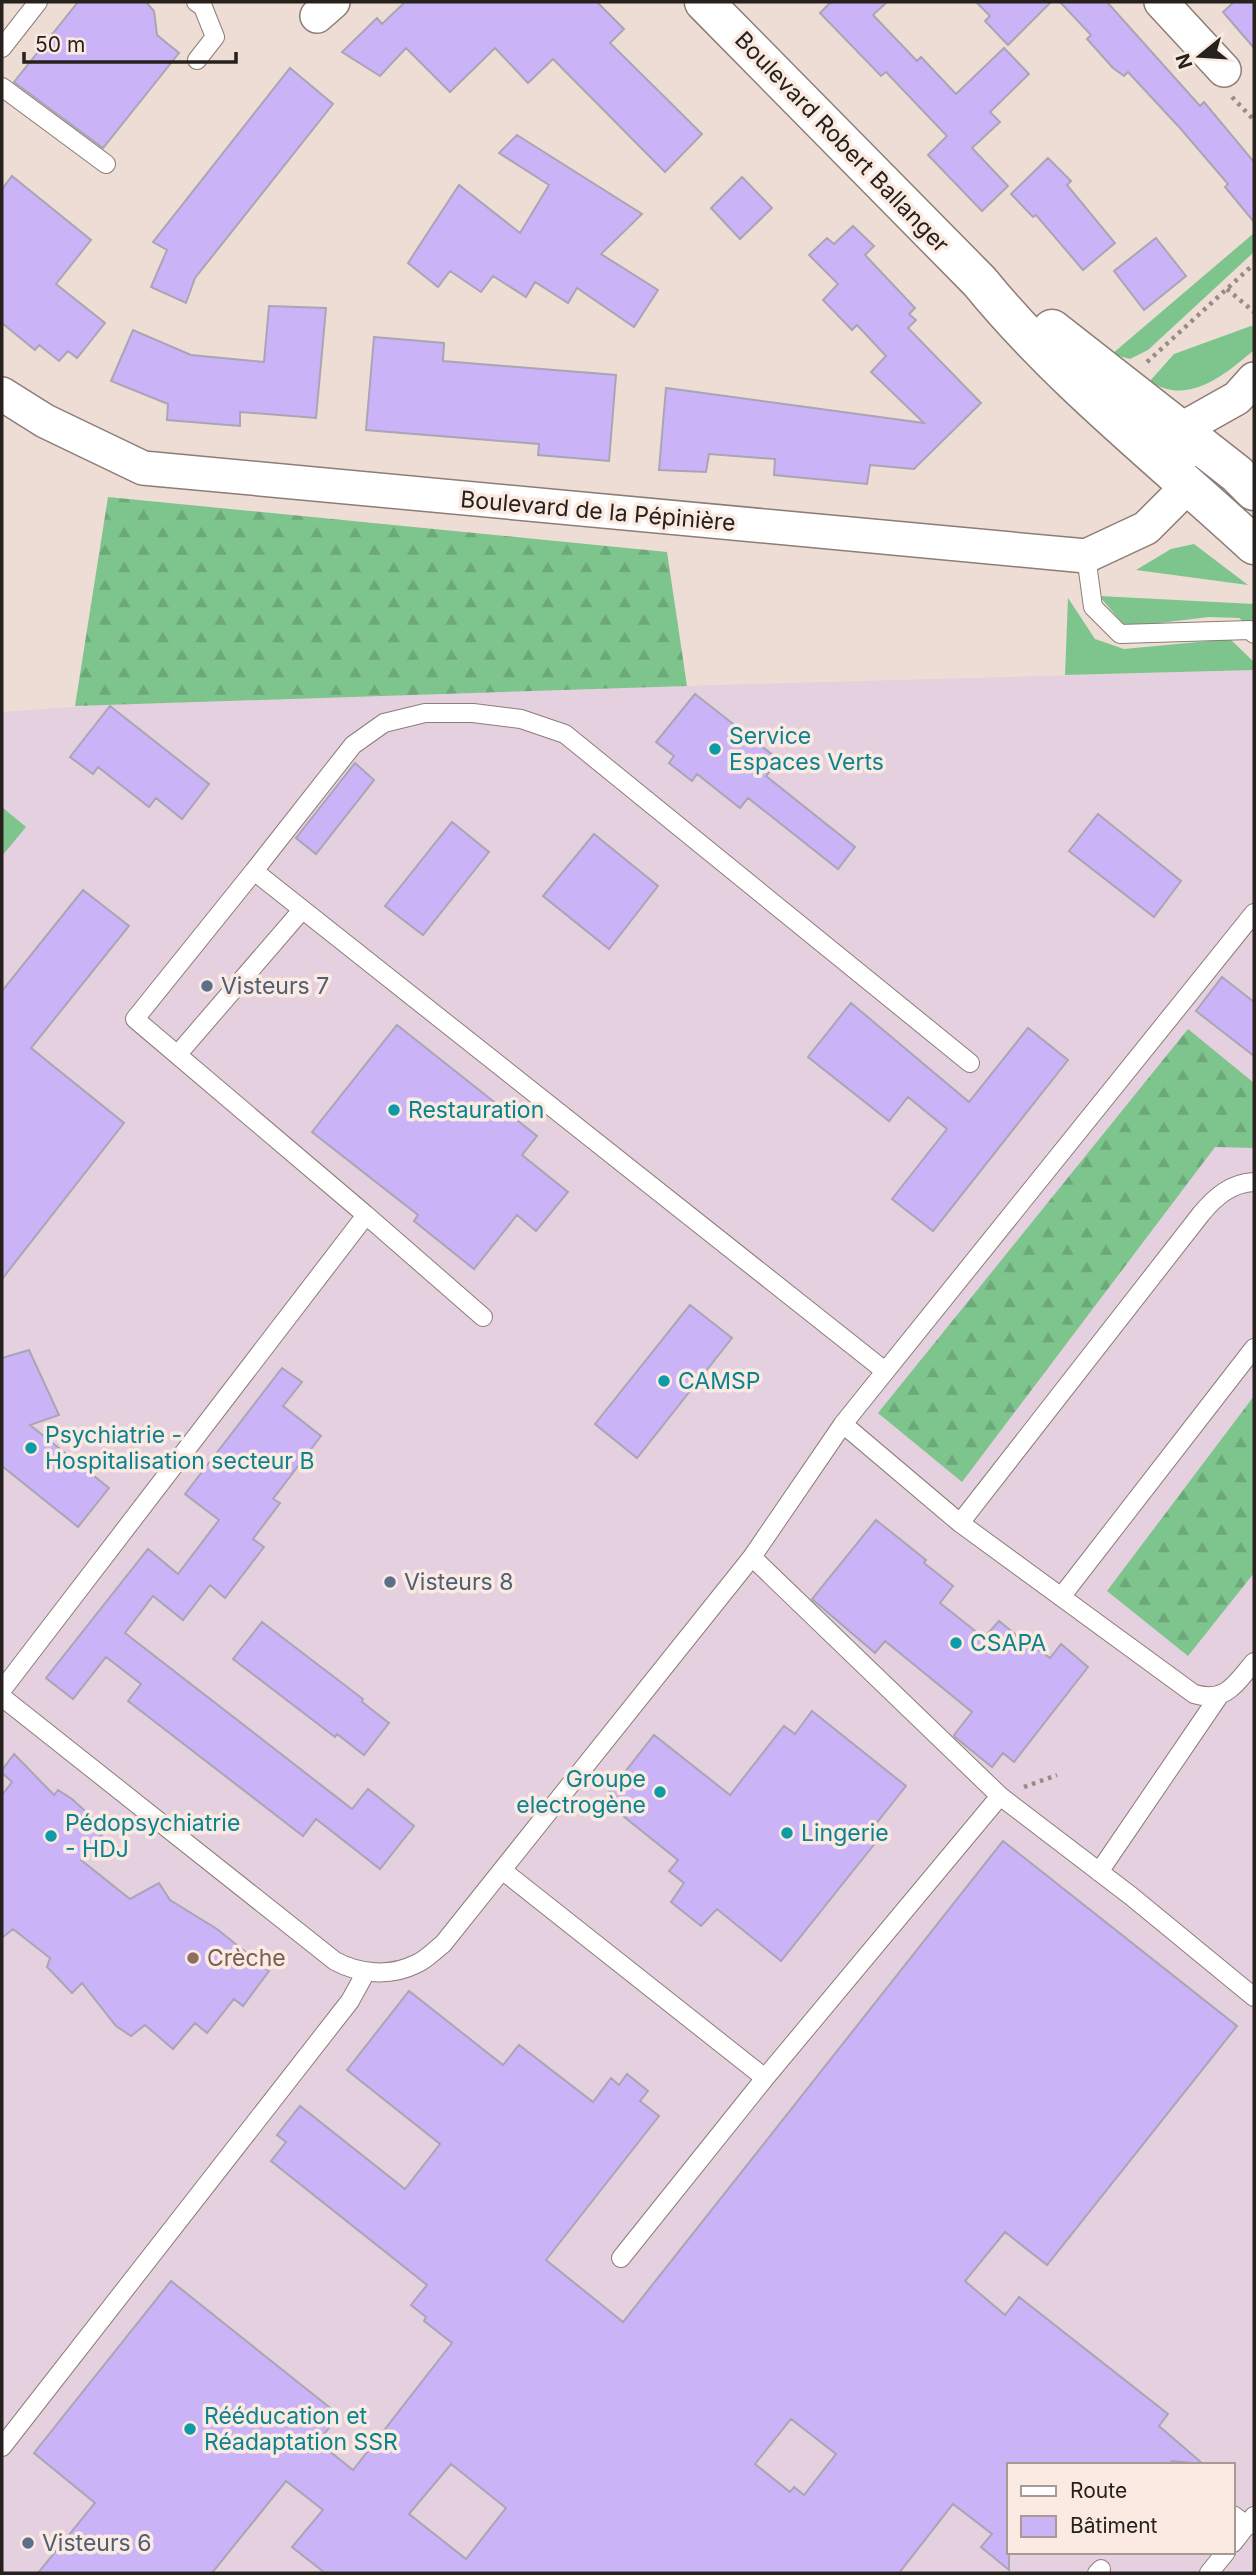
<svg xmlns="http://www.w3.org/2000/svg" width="1256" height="2575" font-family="Inter,sans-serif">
  <defs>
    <pattern id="forest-firs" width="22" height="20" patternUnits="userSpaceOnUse" patternTransform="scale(1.75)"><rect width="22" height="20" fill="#7dc48d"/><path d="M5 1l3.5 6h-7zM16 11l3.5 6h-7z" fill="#6ca879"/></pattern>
  </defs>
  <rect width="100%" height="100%" fill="#eeddd4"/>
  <path fill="#e4d0df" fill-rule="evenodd" d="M1254 670V2573H2V712L153 701ZM1009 2465H1233V2552H1009Z"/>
  <path fill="#7dc48d" d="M1254 233V252L1148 350 1130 359 1112 354Z
    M1251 326 1254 327V350C1226 374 1187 407 1150 381L1174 354Z
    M1194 544 1248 585 1136 570 1171 549Z
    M1099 596 1254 604V630L1239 618 1209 617 1126 627Z
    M1068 598 1095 639 1124 649 1230 639 1254 662V670L1065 675Z
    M2 807 26 827 2 856Z"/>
  <path fill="url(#forest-firs)" d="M108 497 667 552 687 686 75 706Z
    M1188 1029 1254 1083V1148L1215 1147 962 1482 878 1413Z
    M1254 1396V1573L1188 1656 1107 1591Z"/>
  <path fill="#cbb3f8" stroke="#aaa5b4" stroke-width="2" fill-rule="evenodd" d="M78 2H146L154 11 157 35 179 53 103 148 14 82Z
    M405 2H597L624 29 610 43 702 134 665 172 553 59 528 83 495 48 450 92 406 48 380 76 342 52 377 18 382 24Z
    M831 2H887L873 15 917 61 921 57 956 94 1004 48 1029 74 990 112 1000 122 972 148 1008 186 982 211 928 155 947 136 886 72 881 76 820 13Z
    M976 2H1051L1008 45 985 21 990 16Z
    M1060 2H1107L1200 106 1204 102 1254 162V222L1225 187 1228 184 1180 128 1128 72 1124 76 1113 68 1087 39 1091 35Z
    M1234 2H1254V48L1223 12Z
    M290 68 333 104 195 278 186 303 151 287 167 250 153 242Z
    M517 135 642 214 601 254 658 290 634 327 577 288 568 303 535 282 526 297 493 276 481 292 450 271 438 287 408 263 459 185 520 233 549 185 499 153Z
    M1048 158 1071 181 1067 185 1115 243 1083 270 1036 215 1033 217 1011 194Z
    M12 176 91 240 56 284 105 323 77 358 68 351 59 361 39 345 35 350 2 323V189Z
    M742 177 772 208 740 239 711 208Z
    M853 226 874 246 865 255 915 308 909 314 916 320 908 328 981 403 914 469 870 465 867 484 774 475 775 459 709 454 706 472 659 470 666 388 924 423 871 372 886 356 857 325 852 330 823 300 838 284 809 255 827 238 834 244Z
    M1156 238 1186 276 1144 310 1114 271Z
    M269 306 326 308 316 418 240 412V426L167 420 168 404 111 381 133 330 191 355 264 362Z
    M374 337 444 343 443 361 616 375 609 461 538 455 539 444 366 430Z
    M695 694 779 760 766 776 855 847 838 869 748 798 740 808 697 774 692 781 669 763 674 756 656 742Z
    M110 706 209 784 182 819 156 798 149 807 98 767 93 774 70 757Z
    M355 763 374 780 316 854 296 838Z
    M1098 814 1181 881 1154 917 1069 851Z
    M452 822 489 852 423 935 385 906Z
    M594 834 658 886 609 949 543 896Z
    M83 890 129 926 31 1048 124 1123 2 1279V991Z
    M1222 977 1254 1002V1056L1196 1011Z
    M851 1003 969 1102 1028 1028 1068 1060 933 1231 892 1199 947 1129 908 1097 889 1121 808 1057Z
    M397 1025 537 1136 522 1155 568 1192 536 1231 517 1215 474 1269 414 1221 418 1215 312 1132Z
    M690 1305 732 1338 637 1458 595 1424Z
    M29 1350 59 1415 30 1425 109 1488 78 1527 2 1466V1358Z
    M282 1368 302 1382 283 1406 321 1436 273 1499 280 1503 253 1539 264 1547 225 1598 210 1585 183 1620 153 1596 125 1633 352 1809 368 1789 414 1826 380 1869 316 1819 303 1836 128 1701 141 1684 106 1657 73 1699 46 1678 148 1549 178 1574 219 1520 185 1494Z
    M876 1520 926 1560 924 1563 953 1586 940 1603 984 1638 999 1621 1027 1644 1028 1642 1050 1658 1061 1644 1088 1667 1014 1762 1003 1753 992 1767 955 1737 954 1735 972 1712 885 1641 875 1653 812 1599Z
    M262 1622 363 1699 362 1702 389 1723 364 1755 337 1734 335 1737 233 1659Z
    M812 1711 906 1786 871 1830 880 1837 781 1961 717 1909 701 1926 671 1902 684 1883 669 1871 678 1860 603 1800 654 1735 730 1795 784 1726 795 1734Z
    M14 1754 54 1795 58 1790 72 1799 106 1830 81 1860 130 1899 159 1883 170 1900 217 1929 269 1971 243 2006 234 1999 207 2033 195 2023 173 2049 145 2025 131 2036 116 2026 82 1983 72 1993 47 1967 50 1958 13 1929 2 1938V1795L12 1782 2 1773V1770Z
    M1003 1841 1237 2026 1047 2265 1005 2232 965 2281 1005 2315 1019 2297 1168 2414 1159 2426 1203 2464 1172 2461 1169 2465H1009V2570L981 2547 992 2534 953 2504 899 2573H325L292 2547 323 2510 286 2481 212 2573H38L95 2503 34 2453 171 2281 339 2415 318 2442 353 2470 452 2343 424 2321 426 2317 411 2305 427 2285 271 2161 286 2142 277 2135 300 2106 405 2189 440 2144 347 2070 409 1991 503 2065 519 2045 593 2102 611 2078 619 2085 627 2074 648 2091 640 2101 659 2116 546 2260 623 2322ZM791 2419 836 2454 804 2495 794 2487 790 2492 755 2464ZM451 2464 506 2508 466 2559 409 2514Z"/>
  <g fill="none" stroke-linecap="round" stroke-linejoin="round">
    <g stroke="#8c7d76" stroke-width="20">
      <path id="service" d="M196 2 203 7 215 37 197 60
        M2 48 38 2
        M2 87 106 164
        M1086 556 1093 607 1120 634 1250 630 1254 634
        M254 871 353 745 384 723 425 713H473L521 719 565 734 970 1063
        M178 1054 302 910
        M366 1215 135 1019 254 871 885 1371
        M843 1424 1254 913
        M960 1523 1201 1214C1215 1197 1231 1183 1254 1182
        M752 1557 843 1424 960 1523 1194 1694C1226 1703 1235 1684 1254 1662
        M1061 1597 1254 1348
        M2 1690 366 1215 483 1317
        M2 1697 335 1961C359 1974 390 1977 416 1964 426 1960 435 1950 443 1944L752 1557 1000 1796 765 2078 621 2258
        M1000 1796 1131 1896 1254 1997
        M502 1870 765 2078
        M1099 1872 1219 1696
        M2 2447 350 2001 366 1972
        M1233 2515 1248 2526
        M1233 2543 1254 2516
        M1097 2573 1101 2569
        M1209 2573 1226 2552"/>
    </g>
    <g stroke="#8c7d76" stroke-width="36">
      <path id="minor" d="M1161 2 1224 70
        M317 16 333 2
        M2 394 45 421 143 468 1086 556 1146 528 1189 485
        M1184 454 1180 430 1237 398 1254 379"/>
    </g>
    <g stroke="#8c7d76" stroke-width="41">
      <path id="secondary" d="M704 2 980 282C1059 379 1162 460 1254 545
        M1052 329 1237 474 1254 491"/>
    </g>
    <path stroke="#978b85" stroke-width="4.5" stroke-dasharray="3.5 5" stroke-linecap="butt" d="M1232 97 1254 120
      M1227 289 1254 312
      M1147 362 1254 264
      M1024 1787 1057 1775"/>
    <use href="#service" stroke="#fff" stroke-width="18"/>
    <use href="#minor" stroke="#fff" stroke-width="33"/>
    <use href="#secondary" stroke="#fff" stroke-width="38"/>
  </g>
  <g fill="#0f9aa8" stroke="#fbeae1" stroke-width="2.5">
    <circle cx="715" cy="749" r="7"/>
    <circle cx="394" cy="1110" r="7"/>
    <circle cx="664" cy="1381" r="7"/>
    <circle cx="31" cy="1448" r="7"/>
    <circle cx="956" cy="1643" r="7"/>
    <circle cx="660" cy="1792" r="7"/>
    <circle cx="787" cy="1833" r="7"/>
    <circle cx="51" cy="1836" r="7"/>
    <circle cx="190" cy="2429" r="7"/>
  </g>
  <g fill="#5c6f8a" stroke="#fbeae1" stroke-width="2.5">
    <circle cx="207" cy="986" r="7"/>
    <circle cx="390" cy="1582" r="7"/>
    <circle cx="28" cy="2543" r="7"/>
  </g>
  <circle fill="#8d6e63" stroke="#fbeae1" stroke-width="2.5" cx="193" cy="1958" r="7"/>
  <g text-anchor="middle" stroke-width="7" stroke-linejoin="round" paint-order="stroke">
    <g font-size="23" fill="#27211e" stroke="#fbeae1">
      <text transform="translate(842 142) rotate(46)" y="8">Boulevard Robert Ballanger</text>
      <text transform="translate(598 511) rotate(5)" y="8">Boulevard de la Pépinière</text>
    </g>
    <g font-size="23" fill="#0d838f" stroke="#fbeae1" text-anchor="start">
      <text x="729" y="744">Service<tspan x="729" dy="26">Espaces Verts</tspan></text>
      <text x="408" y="1118">Restauration</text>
      <text x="678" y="1389">CAMSP</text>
      <text x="45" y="1443">Psychiatrie -<tspan x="45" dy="26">Hospitalisation secteur B</tspan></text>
      <text x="970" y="1651">CSAPA</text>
      <text x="646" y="1787" text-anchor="end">Groupe<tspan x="646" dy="26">electrogène</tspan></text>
      <text x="65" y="1831">Pédopsychiatrie<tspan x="65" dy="26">- HDJ</tspan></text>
      <text x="801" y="1841">Lingerie</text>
      <text x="204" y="2424">Rééducation et<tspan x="204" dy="26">Réadaptation SSR</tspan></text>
    </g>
    <g font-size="23" fill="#4e5e75" stroke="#fbeae1" text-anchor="start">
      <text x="221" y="994">Visteurs 7</text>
      <text x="404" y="1590">Visteurs 8</text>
      <text x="42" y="2551">Visteurs 6</text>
    </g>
    <g font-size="23" fill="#785e54" stroke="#fbeae1" text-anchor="start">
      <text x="207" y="1966">Crèche</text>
    </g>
  </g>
  <rect width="1256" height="2575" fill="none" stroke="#27211e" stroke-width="7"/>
  <rect x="1007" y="2463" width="228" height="91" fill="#fbeae1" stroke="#a69a93" stroke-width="2"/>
  <rect x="1021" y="2486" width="35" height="10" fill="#ffffff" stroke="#a69a93" stroke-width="2"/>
  <text x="1070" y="2498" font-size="21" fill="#27211e">Route</text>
  <rect x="1021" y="2516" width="35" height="21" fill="#cbb3f8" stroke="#a69a93" stroke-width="2"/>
  <text x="1070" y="2533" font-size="21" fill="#27211e">Bâtiment</text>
  <g transform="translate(1200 56) rotate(252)" stroke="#fbeae1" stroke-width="5" paint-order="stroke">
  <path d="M0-5L12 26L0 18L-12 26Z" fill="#27211e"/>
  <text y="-10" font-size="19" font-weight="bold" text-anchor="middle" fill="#27211e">N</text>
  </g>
  <path d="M24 52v10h212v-10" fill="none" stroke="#27211e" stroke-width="3.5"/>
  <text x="35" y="52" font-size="21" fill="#27211e" stroke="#fbeae1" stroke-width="5" paint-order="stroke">50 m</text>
</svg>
